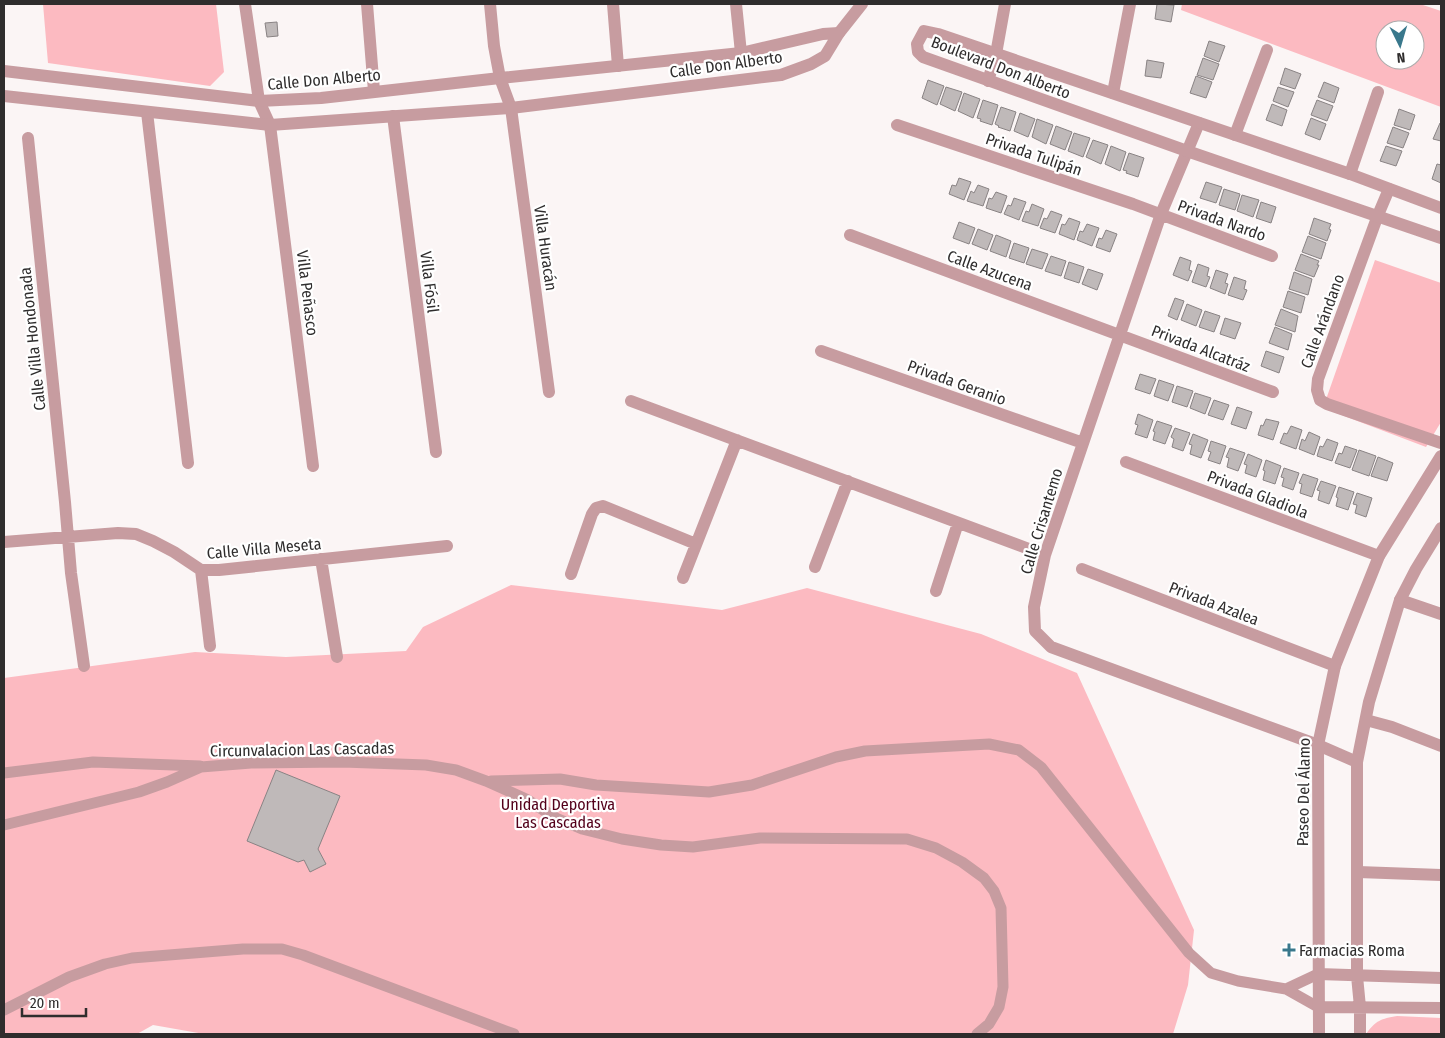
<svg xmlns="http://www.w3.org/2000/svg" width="1445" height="1038" font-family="'Fira Sans Condensed',sans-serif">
  <rect width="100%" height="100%" fill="#fbf5f5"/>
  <path fill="#fcbac1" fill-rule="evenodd" d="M43 4H216L224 72 210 86 48 63Z
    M1182 4H1420L1441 11V107L1181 10ZM1385 30H1415V60H1385Z
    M1375 260 1441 283V422L1426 447 1323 408Z
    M511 585 722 610 807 588 981 634 1077 673 1194 930 1188 985 1173 1034H204L153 1025 137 1034H4V678L195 652 286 657 406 651 423 627Z
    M1397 1016 1441 1018V1034H1366C1376 1020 1381 1019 1397 1016Z"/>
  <path fill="#bfb9b9" stroke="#898384" d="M1157 4 1174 5 1171 22 1155 19Z
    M277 22 278 36 267 37 265 23Z
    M1209 41 1225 46 1219 62 1204 56Z
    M1203 58 1219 64 1213 80 1197 75Z
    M1147 60 1164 63 1161 78 1145 76Z
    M1285 68 1301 74 1295 89 1280 84Z
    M1196 76 1212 82 1206 98 1190 93Z
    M928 80 944 86 937 105 922 98Z
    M1324 82 1339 88 1334 103 1318 97Z
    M946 87 962 92 955 111 940 104Z
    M1278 87 1294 92 1288 107 1273 101Z
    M964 93 980 99 973 118 958 111Z
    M983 100 998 105 992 125 980 121 981 119 977 118Z
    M1317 100 1333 106 1327 121 1311 115Z
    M1272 104 1287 110 1282 126 1266 120Z
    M1001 107 1016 112 1010 131 998 127 999 126 995 124Z
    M1399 109 1415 115 1410 130 1394 125Z
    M1020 113 1035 119 1028 137 1014 131Z
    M1311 118 1326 124 1320 140 1305 134Z
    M1037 119 1053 125 1046 144 1032 137Z
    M1440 123H1441V141L1433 139Z
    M1056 126 1072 132 1065 150 1050 144Z
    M1393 127 1409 133 1403 148 1387 143Z
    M1074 133 1090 138 1083 157 1068 151Z
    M1093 140 1108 145 1101 164 1086 157Z
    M1111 146 1126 152 1120 171 1105 164Z
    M1386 146 1402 151 1396 166 1380 161Z
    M1129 153 1144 158 1138 177 1126 173 1127 171 1123 170Z
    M1437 164 1441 165V183L1432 179Z
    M959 178 971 182 964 200 949 194 952 185 956 186Z
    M1206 182 1222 187 1216 203 1200 198Z
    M978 185 989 189 983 206 967 201 971 191 974 193Z
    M1224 189 1240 194 1235 210 1219 205Z
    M996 192 1007 196 1001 213 986 208 989 198 992 199Z
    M1242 195 1259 200 1253 217 1237 211Z
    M1014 198 1026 202 1019 220 1004 214 1008 205 1011 206Z
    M1261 202 1276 207 1271 223 1256 218Z
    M1032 204 1044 209 1038 226 1022 221 1026 211 1029 212Z
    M1051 211 1062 215 1055 233 1040 228 1044 218 1047 219Z
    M1069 218 1080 222 1074 240 1059 234 1062 224 1065 225Z
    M1314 218 1331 224 1329 229 1331 230 1327 241 1309 234Z
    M959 222 975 228 969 244 953 238Z
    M1087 224 1099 228 1092 246 1077 240 1080 231 1083 232Z
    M978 229 993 235 987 250 972 244Z
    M1106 230 1117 234 1110 252 1096 247 1099 238 1102 239Z
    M996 235 1011 241 1006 257 990 251Z
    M1308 236 1326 243 1321 259 1302 252Z
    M1014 243 1029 248 1024 263 1009 258Z
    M1032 249 1048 254 1042 269 1026 264Z
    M1301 254 1319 261 1317 265H1319L1314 277 1295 270Z
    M1051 256 1066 261 1061 276 1045 271Z
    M1180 257 1191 261 1189 270 1192 271 1188 281 1173 275Z
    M1069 262 1084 267 1079 283 1064 278Z
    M1198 264 1209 268 1207 276 1210 277 1206 287 1192 282Z
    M1088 269 1103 274 1097 290 1082 284Z
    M1216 270 1228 274 1225 283 1228 284 1225 294 1210 288Z
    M1294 272 1312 279 1308 295 1289 289Z
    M1234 277 1246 281 1244 289 1247 290 1243 300 1228 295Z
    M1288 291 1305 297 1301 313 1283 307Z
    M1175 298 1184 301 1177 320 1168 316Z
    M1187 304 1202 310 1196 326 1181 320Z
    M1281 309 1298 316 1295 332 1275 325Z
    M1205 311 1220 316 1214 332 1199 327Z
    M1225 318 1241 323 1235 339 1220 334Z
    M1275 327 1292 334 1288 350 1269 343Z
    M1266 351 1284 357 1279 373 1261 366Z
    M1140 374 1156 379 1150 394 1135 389Z
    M1159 380 1174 385 1168 401 1154 396Z
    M1177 386 1193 391 1187 407 1172 402Z
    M1195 393 1211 398 1205 414 1190 408Z
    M1214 400 1229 405 1223 420 1208 415Z
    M1237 407 1252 412 1246 429 1231 424Z
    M1138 414 1153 420 1147 438 1135 434 1138 425 1135 424Z
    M1266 419 1279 422 1273 440 1258 435 1261 425 1263 426Z
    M1157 421 1172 426 1165 444 1153 440 1155 432 1153 431Z
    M1291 426 1302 430 1296 449 1280 443 1284 433 1287 434Z
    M1175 428 1190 433 1183 451 1172 447 1174 439 1171 437Z
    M1309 432 1320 437 1314 455 1299 449 1302 439 1305 441Z
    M1193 434 1208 440 1201 458 1190 454 1192 445 1189 444Z
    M1327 439 1338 443 1332 461 1317 456 1320 446 1323 447Z
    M1211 441 1226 446 1220 464 1208 460 1211 452 1208 451Z
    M1345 446 1357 450 1350 468 1335 463 1339 453 1342 454Z
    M1230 448 1245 453 1238 471 1227 467 1229 458 1226 457Z
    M1359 450 1376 456 1369 476 1352 470Z
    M1248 454 1262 460 1256 477 1245 473 1247 465 1244 464Z
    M1378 457 1393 463 1387 481 1371 476Z
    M1266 460 1281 466 1275 484 1263 480 1265 471 1263 470Z
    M1284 468 1299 473 1293 490 1282 486 1284 478 1281 477Z
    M1303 474 1318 479 1312 497 1300 493 1302 484 1299 483Z
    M1321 481 1336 486 1329 504 1318 500 1320 491 1317 490Z
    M1339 487 1354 492 1348 510 1336 506 1338 498 1336 497Z
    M1357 493 1372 498 1366 517 1355 513 1357 505 1353 504Z
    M276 770 340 796 318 849 326 864 310 872 304 860 298 862 247 841Z"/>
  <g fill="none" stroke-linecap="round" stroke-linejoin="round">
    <path stroke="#c79ca0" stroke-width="11" d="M4 773 93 762 200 766
      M491 781 560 779 596 785 709 792 752 785 836 757 865 751 989 744 1019 750 1041 767 1189 953 1211 973 1238 981 1286 989 1318 1007
      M4 825 139 792 167 782 201 767 251 763 343 762 426 765 456 770 486 781 526 799 556 818 582 829 622 839 661 845 693 847 760 838 907 839 936 848 962 862 984 878 994 891 1001 908 1003 987 999 1007 989 1024 977 1034
      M1286 989 1318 974
      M4 1010 69 977 105 964 132 958 243 949H282L303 955 514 1034"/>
    <path stroke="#c79ca0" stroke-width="12" d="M245 4 259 101 270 125 313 466
      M367 4 374 91
      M490 4 494 46 500 78 511 108 549 392
      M613 4 618 66
      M736 4 741 53
      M839 33 862 4
      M988 81 996 54 1005 4
      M1113 93 1130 4
      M147 112 188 463
      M393 116 436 452
      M1199 123 1161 214 1045 555 1034 607 1035 631 1051 647 1318 745 1357 762
      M897 125 1133 204 1272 256
      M1235 135 1267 50
      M28 138 65 502 71 573 84 666
      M1350 174 1378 92
      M1389 189 1378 215 1318 379 1317 390 1320 400 1327 404 1441 443
      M850 235 1273 392
      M821 351 1083 443
      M631 401 1045 555
      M1126 462 1379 556
      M4 542 118 533 136 534 153 541 174 552 201 570H219L447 546
      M321 559 337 657
      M815 567 848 481
      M1082 569 1335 666
      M201 570 210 646
      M571 574 592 514 596 508 603 506 696 544
      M683 578 737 440
      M936 591 958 523
      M1400 600 1441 614
      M1366 720 1392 727 1441 746
      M1358 872 1441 875"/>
    <path stroke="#c79ca0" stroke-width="12" d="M4 71 259 101 321 98 500 78 741 53 823 34 839 33 825 56 811 64 781 75 511 108 270 125 4 96
      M1441 208 1350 174 938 34 924 31 917 44 918 52 923 57 1187 151 1441 238
      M1318 974 1441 978
      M1318 1007 1441 1008
      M1319 1034 1318 745 1335 666 1379 556 1441 456
      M1360 1034V1007L1357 976V762L1369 702 1400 600 1416 569 1441 528"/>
  </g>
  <path fill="#39788c" stroke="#fff" stroke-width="2" d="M1286.5 942.5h5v5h5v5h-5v5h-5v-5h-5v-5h5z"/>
  <g text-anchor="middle" stroke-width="4.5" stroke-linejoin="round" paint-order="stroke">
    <g font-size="16" fill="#2f2d2d" stroke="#fff">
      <text transform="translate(726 64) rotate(-8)" y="6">Calle Don Alberto</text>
      <text transform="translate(1001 67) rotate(21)" y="6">Boulevard Don Alberto</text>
      <text transform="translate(324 79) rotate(-5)" y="6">Calle Don Alberto</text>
      <text transform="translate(1034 154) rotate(19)" y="6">Privada Tulipán</text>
      <text transform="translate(1222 220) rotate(20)" y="6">Privada Nardo</text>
      <text transform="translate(546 248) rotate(82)" y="6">Villa Huracán</text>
      <text transform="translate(990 270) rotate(20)" y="6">Calle Azucena</text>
      <text transform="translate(430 282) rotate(83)" y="6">Villa Fósil</text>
      <text transform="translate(308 293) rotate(83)" y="6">Villa Peñasco</text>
      <text transform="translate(1322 321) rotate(-70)" y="6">Calle Arándano</text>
      <text transform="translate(32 339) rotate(-96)" y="6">Calle Villa Hondonada</text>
      <text transform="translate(1201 348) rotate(21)" y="6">Privada Alcatráz</text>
      <text transform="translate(957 382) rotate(20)" y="6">Privada Geranio</text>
      <text transform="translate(1258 494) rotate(21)" y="6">Privada Gladiola</text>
      <text transform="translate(1041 521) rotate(-73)" y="6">Calle Crisantemo</text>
      <text transform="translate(264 548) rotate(-5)" y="6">Calle Villa Meseta</text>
      <text transform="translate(1214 603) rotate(21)" y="6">Privada Azalea</text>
      <text transform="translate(302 749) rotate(-1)" y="6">Circunvalacion Las Cascadas</text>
      <text transform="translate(1303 792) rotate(-89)" y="6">Paseo Del Álamo</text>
    </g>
    <g font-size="16" fill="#53001a" stroke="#fff">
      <text x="558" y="810">Unidad Deportiva<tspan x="558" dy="18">Las Cascadas</tspan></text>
    </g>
    <g font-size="16" fill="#2f2d2d" stroke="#fff" text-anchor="start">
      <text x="1299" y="956">Farmacias Roma</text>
    </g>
  </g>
  <rect width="1445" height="1038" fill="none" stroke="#2f2d2d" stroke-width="10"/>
  <g transform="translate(1400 45) rotate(175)"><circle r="24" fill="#ffffff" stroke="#acabab"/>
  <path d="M0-4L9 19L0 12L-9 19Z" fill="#39788c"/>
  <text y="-8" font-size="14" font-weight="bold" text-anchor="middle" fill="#2f2d2d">N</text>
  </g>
  <path d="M22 1008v8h64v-8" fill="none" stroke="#2f2d2d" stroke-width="2.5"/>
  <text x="30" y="1008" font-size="15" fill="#2f2d2d" stroke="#ffffff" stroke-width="4" paint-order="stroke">20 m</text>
</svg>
